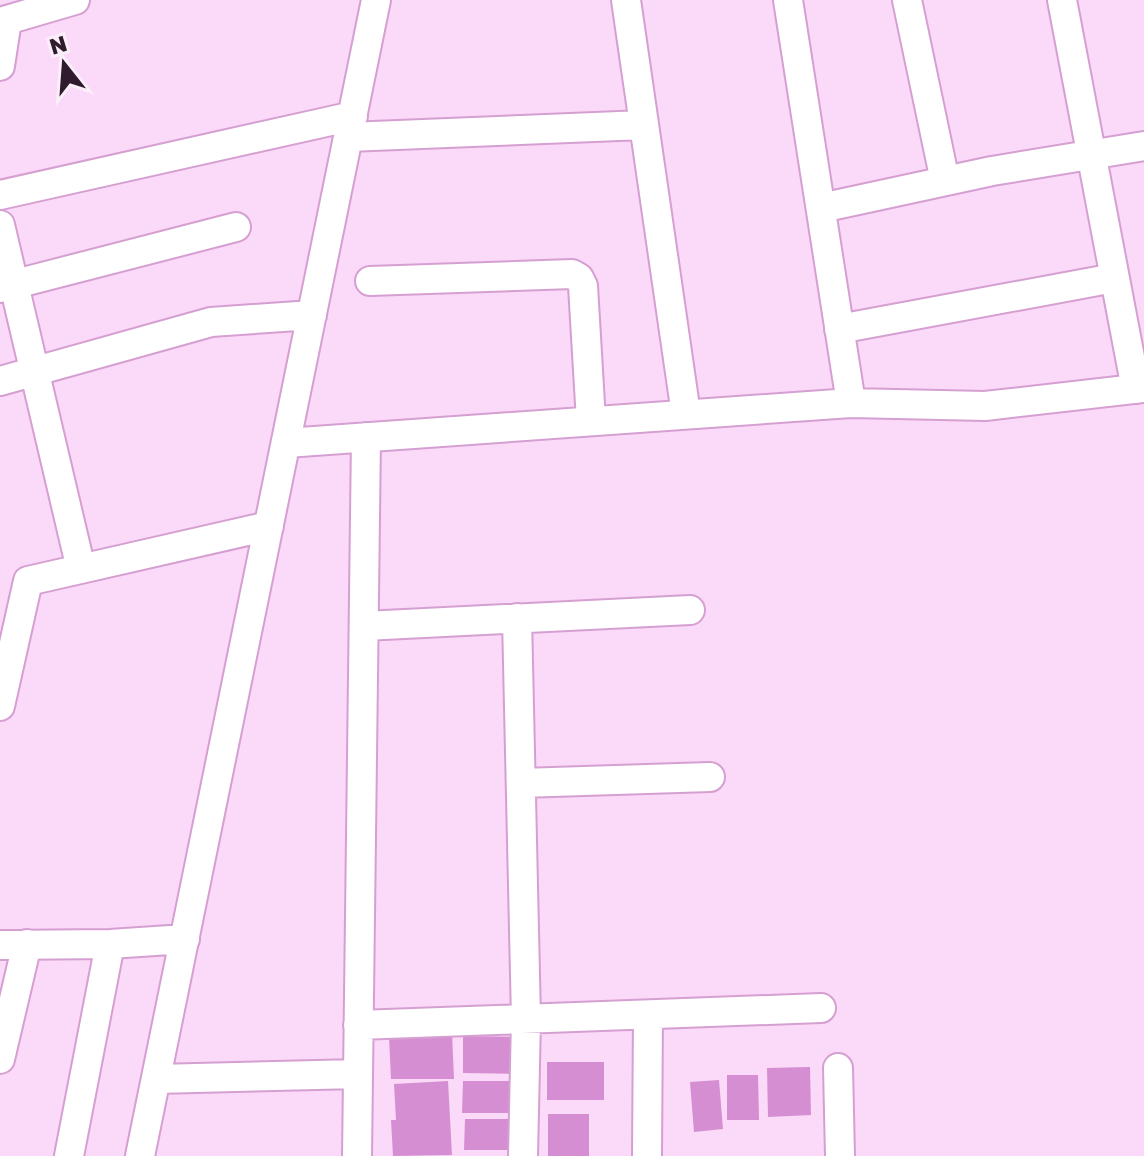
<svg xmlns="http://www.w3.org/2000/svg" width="1144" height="1156" font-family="'Golos Text',sans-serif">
  <rect width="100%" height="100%" fill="#fbd9f8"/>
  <path fill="#d58ed1" d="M452 1033 454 1079H391L389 1037Z
    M463 1036 519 1037V1074L463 1073Z
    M547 1062H604V1100H547Z
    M810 1067 811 1115 768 1117 767 1068Z
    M727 1075H758L759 1120H727Z
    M719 1080 723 1129 694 1132 690 1082Z
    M448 1081 452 1155 393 1156 391 1120H396L394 1084Z
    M463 1081H517V1113H462Z
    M548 1114H589V1156H548Z
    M465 1119H514V1150H464Z"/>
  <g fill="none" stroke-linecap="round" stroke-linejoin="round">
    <g stroke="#d5a0d1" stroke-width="32">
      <path id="minor" d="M626 0 686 414
        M788 0 851 403
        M907 0 945 181
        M1062 0 1136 389
        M0 22 75 0
        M0 66 7 20
        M348 137 644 125
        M0 195 353 116
        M821 208 992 171 1144 146
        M0 225 81 569
        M370 281 572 274 579 278 583 286 591 421
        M0 288 236 227
        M839 329 1114 278
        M0 381 211 322 312 315
        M286 443 851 403 985 406 1144 388
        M517 618 526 1019 523 1156
        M364 626 690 610
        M0 706 28 581 269 526
        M521 783 710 777
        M0 945 110 944 185 939
        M358 1025 821 1008
        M0 1059 27 944
        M838 1068 840 1156
        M156 1079 358 1074
        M69 1156 110 944
        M140 1156 376 0
        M357 1156 366 437
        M647 1156 648 1015"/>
    </g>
    <use href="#minor" stroke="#fff" stroke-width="28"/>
  </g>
  <g transform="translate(64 64) rotate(343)" stroke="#faeff9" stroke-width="6" paint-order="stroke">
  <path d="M0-6L14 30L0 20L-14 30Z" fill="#301b2e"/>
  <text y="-12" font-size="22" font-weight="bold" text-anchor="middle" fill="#301b2e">N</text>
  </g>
</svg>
